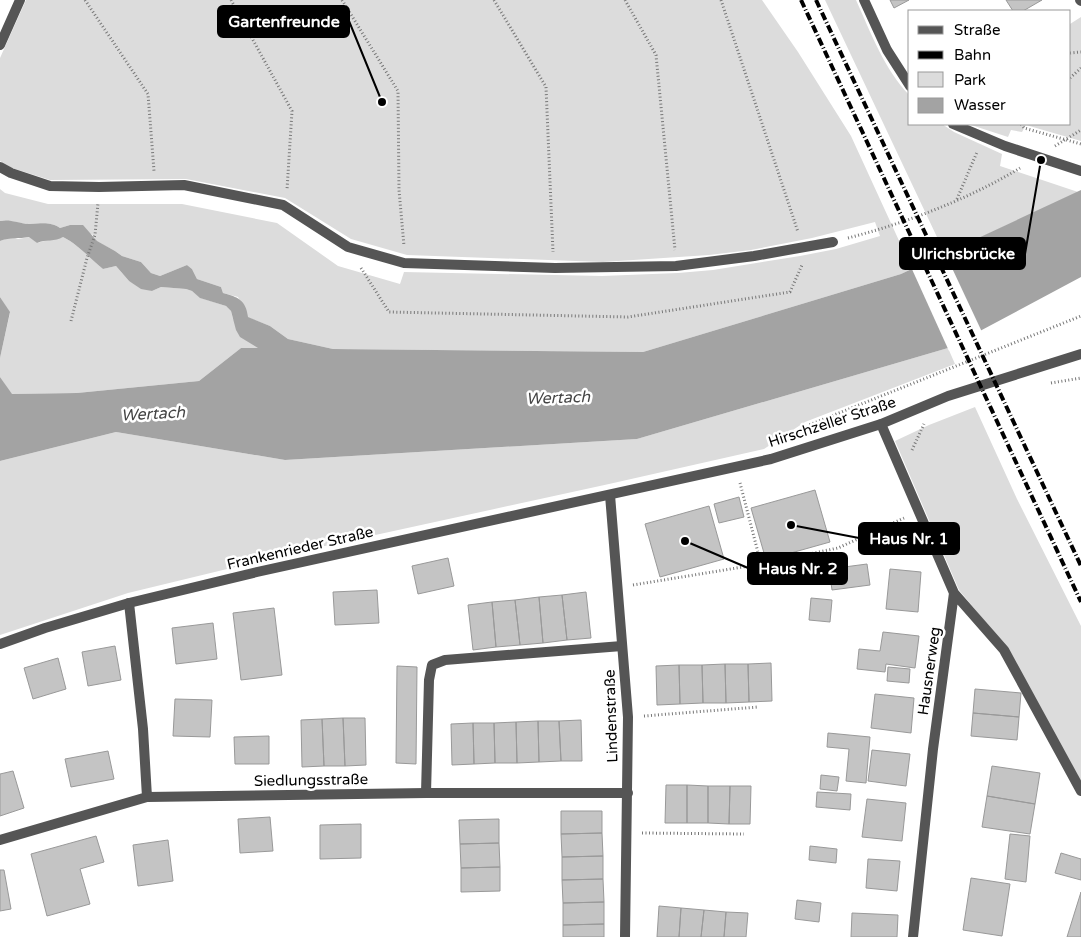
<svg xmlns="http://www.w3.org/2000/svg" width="1081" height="937" font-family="'Varela Round',sans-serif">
  <rect width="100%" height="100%" fill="#fff"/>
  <path fill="#dcdcdc" d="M26 0H762L798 52 851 136 912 269 901 274 643 352 333 349 288 339 270 326 247 317 238 297 223 293 221 287 197 279 192 269 187 265 160 276 151 273 141 262 122 256 115 251 96 241 93 235 70 225 60 228C49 221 41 224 28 224 18 223 10 220 0 221V189L5 193 48 204H182L277 223 338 266 400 284 404 272 602 276 678 273 713 270 800 256 836 249 880 236 875 222 812 238 751 250 709 255 603 262 407 255 351 239 285 198 186 179 50 180 12 168 0 161V58Z
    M825 0H856C871 33 884 69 910 96V124H942L954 132 1002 154 1000 166 1078 192 945 254Z
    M1081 17V141L1026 125 1022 132 1011 130 1008 137 968 124H1070V24Z
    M12 237 18 239 30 237 37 243C46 240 54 240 63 237 79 245 89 258 103 269L116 266 129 281 152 291 161 287 186 289 192 291 201 298 226 306 231 311 233 319 259 348H241L199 381 77 393 11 394 0 377V358L10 313 0 297V241Z
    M948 348 955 364 805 422 764 449 609 484 302 551 128 593 0 635V461L116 432 285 460 637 439Z
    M975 407 1017 499 1081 626V781L1007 648 959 590 895 441 929 425Z"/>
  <path fill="#a3a3a3" d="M1081 190V277L948 348 637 439 285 460 116 432 0 461V377L12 394 77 393 199 381 241 348H258L240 337 236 330 231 311 226 306 200 298 192 291 186 289 161 287 152 291 141 289 129 281 116 266 103 269C89 258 79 245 63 237 55 242 46 239 37 243L29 237C19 239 10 237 0 241V221C10 219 18 223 29 224 41 224 49 221 60 228L70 225H83L97 241 115 251 122 256 141 262 151 273 160 276 187 265 192 269 197 279 221 287 223 293C238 297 246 300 248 317L270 326 288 339 333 349 643 352 901 274Z
    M0 297 10 312 0 358Z"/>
  <path fill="#fff" d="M944 251 982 332 949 351 911 267Z"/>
  <path fill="#c4c4c4" stroke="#999" d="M890 0H909L894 8Z
    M1006 0H1042L1023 11H1013Z
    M815 490 830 542 766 560 751 508Z
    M739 497 744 517 719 523 714 504Z
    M709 506 724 559 660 577 645 524Z
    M448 558 454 586 418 594 412 566Z
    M867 564 870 585 832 590 829 569Z
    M890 569 921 572 918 612 886 609Z
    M377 590 379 623 335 625 333 592Z
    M586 592 591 638 567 640 562 595Z
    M562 595 567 640 543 643 539 597Z
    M539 597 543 643 520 645 515 600Z
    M811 598 832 600 830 622 809 620Z
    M515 600 520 645 496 647 492 602Z
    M492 602 496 647 473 650 468 605Z
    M274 608 282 675 241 680 233 613Z
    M213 623 217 659 176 664 172 628Z
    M883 632 919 636 915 668 886 664 885 672 857 669 859 649 880 651Z
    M115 646 121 680 88 686 82 652Z
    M58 658 66 689 33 699 24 668Z
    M771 663 772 701 749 702 748 664Z
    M725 664H748L749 702 726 703Z
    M725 664 726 703H703L702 665Z
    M679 665H702L703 703 680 704Z
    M679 665 680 704 657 705 656 666Z
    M397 666 417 667 416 764 396 763Z
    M888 667 910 669 909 683 887 681Z
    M975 689 1021 693 1019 717 973 713Z
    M875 694 914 698 911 733 871 728Z
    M175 699 212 700 210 737 173 736Z
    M973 713 1019 717 1017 740 971 736Z
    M343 718H365L366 765 345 766Z
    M343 718 345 766H324L322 719Z
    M322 719 324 766 302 767 301 720Z
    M581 720 582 761H561L559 721Z
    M538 721H559L561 761 539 762Z
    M538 721 539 762 517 763 516 722Z
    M516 722 517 763H495L494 723Z
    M473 723H494L495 763 474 764Z
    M473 723 474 764 452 765 451 724Z
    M828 733 870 737 866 783 846 781 849 749 827 747Z
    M269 736V764H235L234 737Z
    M872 750 910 754 906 786 868 781Z
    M108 751 114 779 71 787 65 759Z
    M992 766 1040 773 1035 804 987 796Z
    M13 771 24 808 0 816V774Z
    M821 775 839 777 837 791 820 789Z
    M666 785H687V823H665Z
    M687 785 708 786V823H687Z
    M708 786H730L729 824 708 823Z
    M730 786H751L750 824H729Z
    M817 792 851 794 850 810 816 807Z
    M987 796 1035 804 1030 834 982 827Z
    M867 799 906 803 902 841 862 837Z
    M561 811H602V833L561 834Z
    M270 817 273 851 240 853 238 819Z
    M499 819V843L460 844 459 820Z
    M361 824V858L320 859V825Z
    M602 833 603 856 562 857 561 834Z
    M1010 834 1030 836 1026 882 1005 879Z
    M96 836 104 862 80 869 90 904 47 916 31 854Z
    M168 840 173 881 138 886 133 845Z
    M499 843 500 867 461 868 460 844Z
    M810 846 837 849 836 863 809 860Z
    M1061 853 1081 859V880L1055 873Z
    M603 856V879L562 880V857Z
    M868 859 900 861 897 891 866 888Z
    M500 867V891L461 892V868Z
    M0 870H4L11 909 0 911Z
    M971 878 1010 884 1002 936 963 930Z
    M603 879 604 902 563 903 562 880Z
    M1081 892V937H1067Z
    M797 900 821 903 819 922 795 919Z
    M604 902V924L563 925V903Z
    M659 906 681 908 679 937H657Z
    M681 908 704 910 701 937H679Z
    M704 910 726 912 724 937H701Z
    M726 912 748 913 746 937H724Z
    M852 913 898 915 897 937H851Z
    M604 924V937H563V925Z"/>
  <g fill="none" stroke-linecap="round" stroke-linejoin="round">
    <path stroke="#777" stroke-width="3" stroke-dasharray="1 2.5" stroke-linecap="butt" d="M85 0 148 94 154 171
      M231 0 292 111 287 190
      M342 0 398 91 399 190 404 246
      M494 0 546 87 553 252
      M625 0 656 55 675 250
      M721 0 798 232
      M1070 53 1081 52
      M1070 78 1081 68
      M1021 124 1024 128 1081 144
      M1055 146 1081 130
      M957 199 977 152
      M848 238C906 223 969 199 1020 168
      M361 268 389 312 628 317 790 292 802 265
      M71 321 87 258 95 235 98 203
      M1051 383 1081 378
      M804 429 809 425 1081 316
      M912 450 924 424
      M740 483 761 564
      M633 585 761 564 838 548 904 518
      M644 716 758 707
      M642 833 744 834"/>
    <path stroke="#555" stroke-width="10" d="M0 45 20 0
      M0 167 11 173 50 186 99 187 184 185 283 205 348 247 404 263 555 268 676 266 754 256 833 242
      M426 793 429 680 432 665 445 660 622 646"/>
    <path stroke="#555" stroke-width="10" d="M864 0 887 50 910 86
      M1080 0 1081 1
      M953 124 1005 146 1081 171
      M881 424 954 593 933 749 913 937
      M610 495 628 717 625 937
      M954 593 1004 650 1081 791
      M129 603 143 729 147 797
      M0 840 147 797 426 793H628"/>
    <path stroke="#555" stroke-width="10" d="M0 644 45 628 129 603 257 572 771 459 881 424 948 396 1081 354"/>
    <path stroke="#000" stroke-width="4" stroke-dasharray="8 2.5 1 2.5" stroke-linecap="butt" d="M801 0 1081 602
      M816 0 1081 566"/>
  </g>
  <g text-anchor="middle" stroke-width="5" stroke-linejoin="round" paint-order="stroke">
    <g font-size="15" fill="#000" stroke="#fff">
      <text transform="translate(832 422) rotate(-18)" y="5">Hirschzeller Straße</text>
      <text transform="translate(300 548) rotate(-13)" y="5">Frankenrieder Straße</text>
      <text transform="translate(929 671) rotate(-82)" y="5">Hausnerweg</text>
      <text transform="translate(611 716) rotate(-92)" y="5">Lindenstraße</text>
      <text transform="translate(311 780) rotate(-1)" y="5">Siedlungsstraße</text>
    </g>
    <g font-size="16" font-style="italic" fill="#444" stroke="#fff">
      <text transform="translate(558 397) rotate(-2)" y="6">Wertach</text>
      <text transform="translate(153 413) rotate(-3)" y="6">Wertach</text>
    </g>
  </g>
  <path fill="none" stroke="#000" stroke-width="2" d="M382 102L349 21M1041 160L1025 254M791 525L859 538M685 541L748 568"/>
  <g fill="#000" stroke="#fff" stroke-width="2">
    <circle cx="382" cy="102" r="5"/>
    <circle cx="1041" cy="160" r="5"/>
    <circle cx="791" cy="525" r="5"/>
    <circle cx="685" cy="541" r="5"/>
  </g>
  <g fill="#000" stroke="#000" stroke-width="2">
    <rect x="218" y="6" width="131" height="31" rx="5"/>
    <rect x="900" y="238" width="125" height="31" rx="5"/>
    <rect x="859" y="523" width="100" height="31" rx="5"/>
    <rect x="748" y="553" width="99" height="31" rx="5"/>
  </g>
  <g font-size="16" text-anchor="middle" font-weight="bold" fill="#fff">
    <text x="284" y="27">Gartenfreunde</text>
    <text x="963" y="259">Ulrichsbrücke</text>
    <text x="909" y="544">Haus Nr. 1</text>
    <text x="798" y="574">Haus Nr. 2</text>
  </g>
  <rect x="908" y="10" width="162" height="115" fill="#ffffff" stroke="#999999"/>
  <rect x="918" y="26" width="25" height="8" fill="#555555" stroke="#999999"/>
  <text x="954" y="35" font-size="15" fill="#000000">Straße</text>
  <rect x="918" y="51" width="25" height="8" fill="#000000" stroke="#999999"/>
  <text x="954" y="60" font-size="15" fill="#000000">Bahn</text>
  <rect x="918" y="72" width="25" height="15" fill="#dcdcdc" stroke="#999999"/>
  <text x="954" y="85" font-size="15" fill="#000000">Park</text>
  <rect x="918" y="98" width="25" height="15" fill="#a3a3a3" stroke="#999999"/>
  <text x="954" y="110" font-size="15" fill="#000000">Wasser</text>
</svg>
